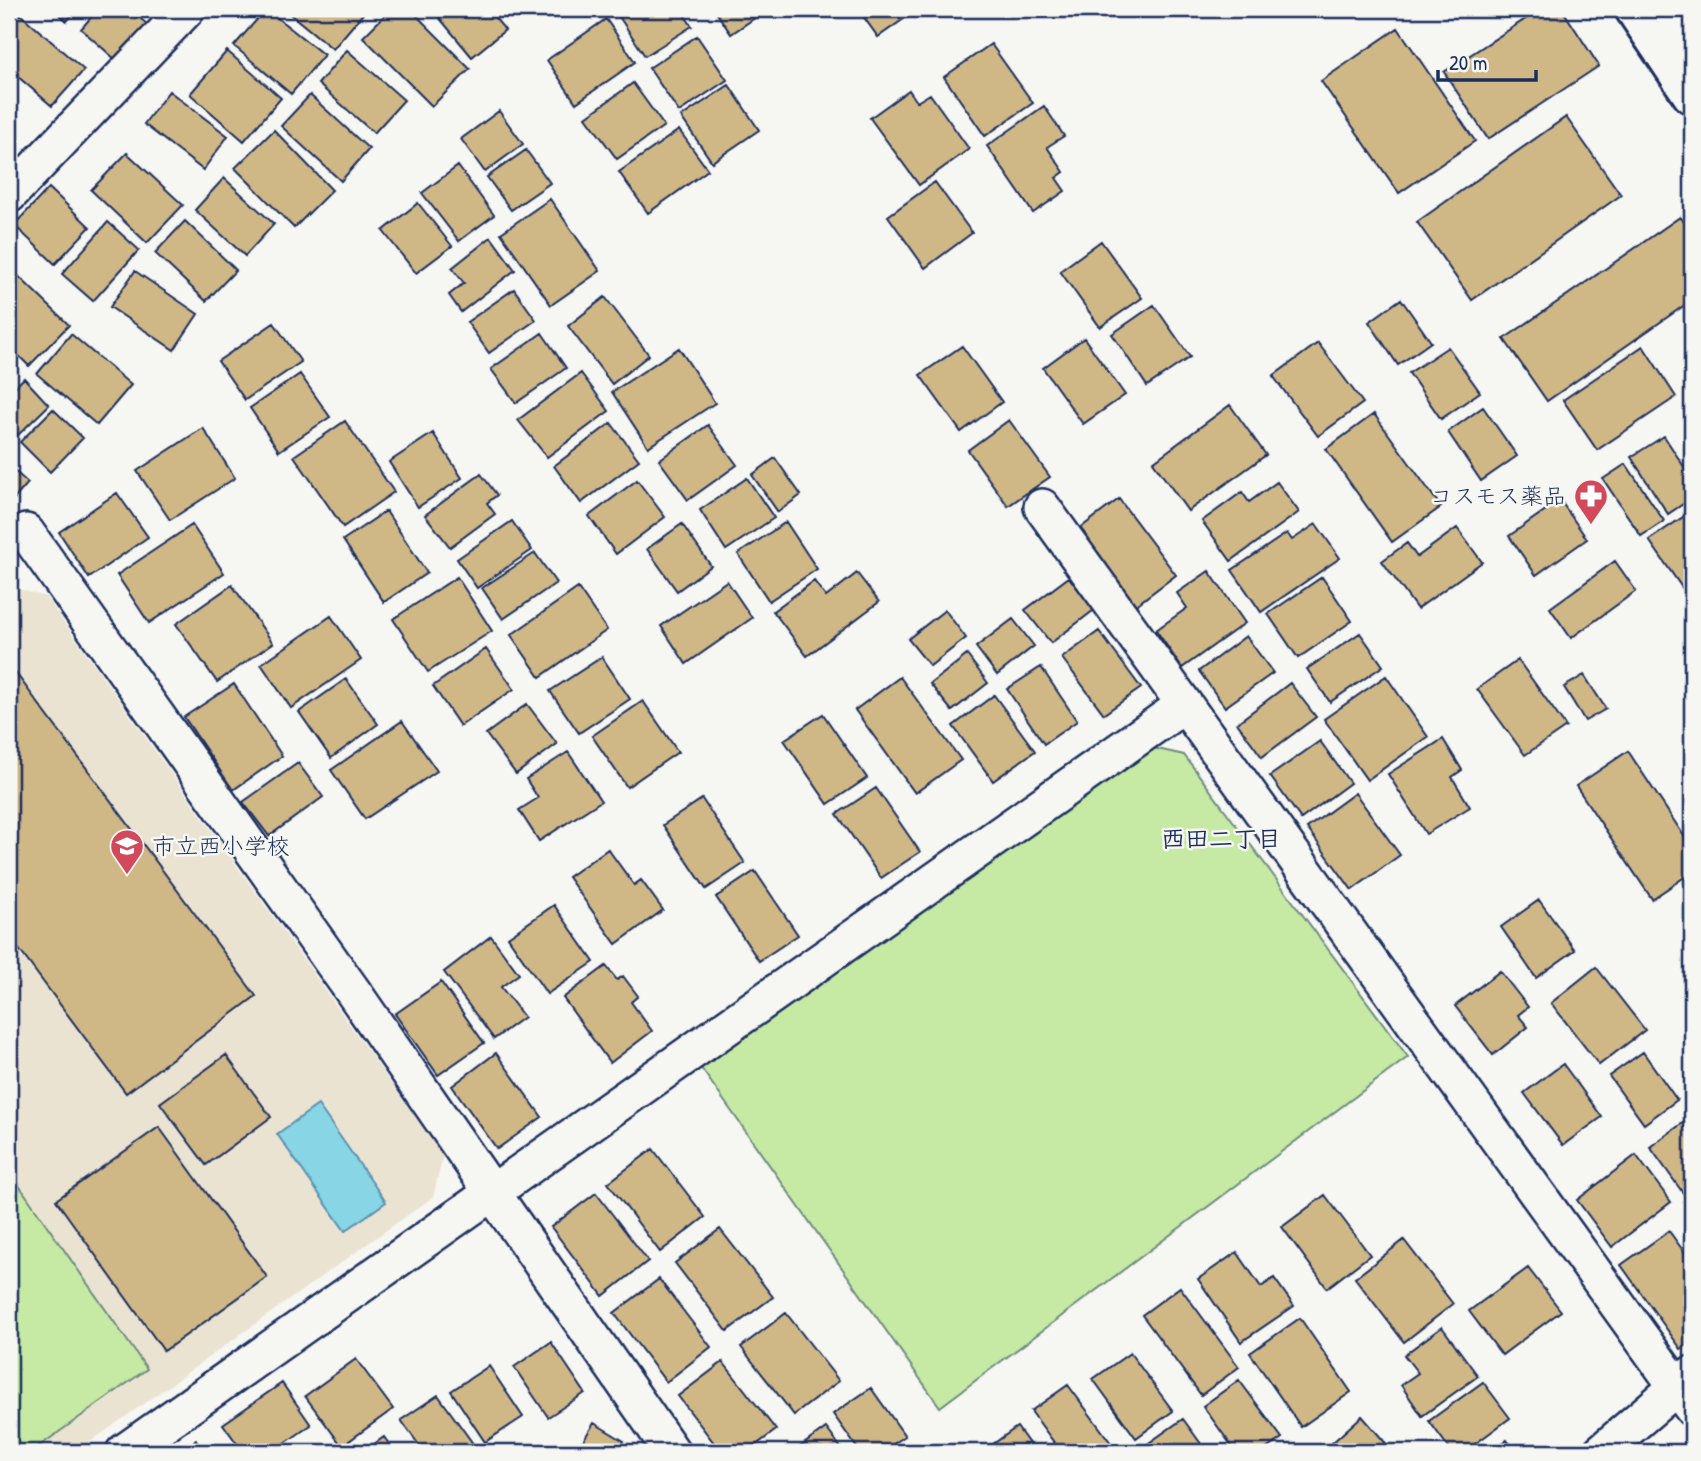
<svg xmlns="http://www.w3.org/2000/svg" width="1701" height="1461" font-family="'Patrick Hand','Klee One',sans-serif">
  <rect width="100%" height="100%" fill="#f6f6f2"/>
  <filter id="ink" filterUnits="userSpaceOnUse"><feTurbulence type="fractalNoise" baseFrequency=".0143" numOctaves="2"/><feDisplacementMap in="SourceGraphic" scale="14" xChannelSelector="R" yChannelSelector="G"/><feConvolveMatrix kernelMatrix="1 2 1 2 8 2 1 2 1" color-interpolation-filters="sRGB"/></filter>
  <g filter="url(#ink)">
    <path fill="#ebe3d2" d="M9 586 46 597 443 1156 433 1197 76 1452H9Z"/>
    <path fill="#c6eaa4" stroke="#708c81" stroke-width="2" d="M1153 748 1184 755 1408 1057 940 1407 701 1068Z
      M9 1171 147 1369 31 1452H9Z"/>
    <path fill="#87d5e5" stroke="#5c93af" stroke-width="2" d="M318 1105 386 1202 345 1231 277 1134Z"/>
    <path fill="#d0b786" stroke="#1b2f5e" stroke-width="2" d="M53 9H78L67 21Z
      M98 9H129L147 24 116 60 81 29Z
      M266 9 324 55 291 94 234 46Z
      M284 9H367L333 49Z
      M391 9H410L470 69 432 106 363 37Z
      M432 9H488L505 30 472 57Z
      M614 9H680L692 26 645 56Z
      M714 9H768L731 34Z
      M858 9H918L878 37Z
      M1541 9H1562L1599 66 1488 139 1444 72Z
      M20 14 84 70 52 106 9 69V26Z
      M606 19 635 62 576 103 547 60Z
      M1398 28 1475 141 1399 193 1321 81Z
      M697 36 727 80 679 112 649 68Z
      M991 44 1033 103 985 136 944 77Z
      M347 50 404 100 374 133 318 84Z
      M227 51 281 98 244 141 190 94Z
      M633 83 664 126 617 159 586 117Z
      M729 85 759 130 712 162 681 117Z
      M909 90 917 102 930 94 969 149 919 185 870 118Z
      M169 91 228 136 203 170 144 124Z
      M310 95 369 149 341 181 281 126Z
      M1044 106 1064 136 1047 147 1064 172 1056 178 1065 191 1033 213 987 146Z
      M499 111 523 144 485 172 461 139Z
      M1566 117 1621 195 1472 300 1417 222Z
      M274 130 332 190 294 228 235 168Z
      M679 130 708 170 648 213 619 172Z
      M526 150 550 183 511 210 487 177Z
      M127 153 183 205 147 243 91 190Z
      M458 166 494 215 459 241 422 193Z
      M224 178 274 224 245 256 195 210Z
      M935 182 972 233 925 268 888 216Z
      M49 188 90 227 55 264 14 225Z
      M550 199 600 271 551 305 501 233Z
      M418 203 452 246 416 273 383 231Z
      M1680 217 1692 234V300L1547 401 1504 339Z
      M185 221 236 270 206 301 155 253Z
      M108 222 139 250 93 301 62 274Z
      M491 237 515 270 461 312 449 295 464 283 452 268Z
      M1101 241 1142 298 1100 327 1060 271Z
      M9 267 69 325 29 366 9 346Z
      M135 271 198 314 174 350 110 307Z
      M514 289 536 320 489 353 467 322Z
      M605 297 649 355 612 384 568 326Z
      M1401 299 1431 342 1398 365 1369 322Z
      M1154 305 1190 357 1147 386 1112 334Z
      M274 323 301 362 245 400 218 361Z
      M542 333 566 368 516 403 491 369Z
      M71 334 131 385 97 425 37 374Z
      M1084 338 1125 395 1083 424 1043 368Z
      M1318 343 1363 403 1318 436 1273 376Z
      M962 346 1002 402 961 432 920 375Z
      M1643 346 1676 397 1597 450 1563 400Z
      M1448 347 1480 392 1441 419 1409 373Z
      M679 348 715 403 648 447 612 392Z
      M581 373 609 411 547 457 518 420Z
      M300 374 330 417 279 451 250 408Z
      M24 378 49 405 16 437 9 429V393Z
      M1230 405 1266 455 1188 511 1153 462Z
      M1483 407 1517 456 1481 481 1448 432Z
      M53 409 83 438 50 472 20 442Z
      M1374 414 1441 507 1392 542 1326 449Z
      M1009 420 1050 477 1008 506 968 450Z
      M345 421 394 492 343 527 294 456Z
      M611 423 639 460 581 503 554 466Z
      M708 425 737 465 688 500 659 460Z
      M203 428 235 478 170 520 137 471Z
      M433 433 462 478 418 507 389 462Z
      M1664 436 1692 479V498L1668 514 1631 457Z
      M775 458 801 495 778 512 752 475Z
      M1626 464 1664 521 1641 536 1603 479Z
      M9 466 28 483 9 505Z
      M481 474 497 495 487 503 495 514 450 547 425 515Z
      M747 478 774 518 726 550 700 510Z
      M637 480 665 517 616 554 589 516Z
      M1277 482 1299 512 1231 561 1202 521 1242 492 1249 502Z
      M117 493 148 537 89 578 59 532Z
      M1119 499 1176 575 1132 608 1075 532Z
      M1560 500 1587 539 1536 575 1509 536Z
      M386 511 427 573 384 602 343 540Z
      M1692 511V602L1649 540Z
      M512 521 532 550 477 588 457 559Z
      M786 522 817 569 769 601 738 554Z
      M682 524 711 566 677 591 647 549Z
      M1316 524 1340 558 1261 612 1232 570 1287 533 1292 540Z
      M192 525 224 573 149 623 117 575Z
      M1457 528 1482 562 1417 609 1382 561 1407 543 1417 557Z
      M535 553 556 583 503 619 482 588Z
      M1615 561 1636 591 1571 638 1550 608Z
      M1209 571 1245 623 1182 668 1156 630 1187 608 1177 593Z
      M857 573 879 602 807 656 773 611 814 581 826 597Z
      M457 577 492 631 428 672 393 619Z
      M1069 577 1094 610 1051 643 1025 610Z
      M1322 577 1352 621 1298 658 1268 614Z
      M727 581 752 618 686 664 661 626Z
      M232 585 273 643 217 682 176 624Z
      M578 588 607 630 540 677 511 635Z
      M945 610 966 638 930 666 908 639Z
      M331 616 361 660 291 708 261 664Z
      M1013 619 1034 646 997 675 976 647Z
      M1099 631 1141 688 1104 714 1062 658Z
      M1360 633 1383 666 1330 702 1307 669Z
      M1246 636 1273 673 1225 707 1199 671Z
      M486 649 514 689 460 726 433 686Z
      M967 655 988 683 952 711 930 684Z
      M602 657 630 699 579 733 550 691Z
      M1518 660 1566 727 1525 755 1477 689Z
      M9 664 256 996 126 1093 9 936Z
      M1041 667 1077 721 1044 744 1007 689Z
      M1584 675 1606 709 1585 721 1564 687Z
      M1386 676 1428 737 1367 780 1324 719Z
      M900 677 961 760 915 793 855 710Z
      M346 679 378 724 331 758 299 712Z
      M1290 683 1316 717 1262 757 1237 723Z
      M234 684 282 756 233 790 184 717Z
      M994 695 1035 751 993 781 953 726Z
      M643 701 678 752 627 787 592 736Z
      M527 704 557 744 516 774 486 734Z
      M823 714 867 778 828 804 784 740Z
      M402 721 437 771 365 819 331 770Z
      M1443 739 1462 770 1452 777 1470 807 1426 834 1388 774Z
      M1320 741 1350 783 1301 819 1270 776Z
      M1628 751 1692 848V872L1652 899 1576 786Z
      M568 752 601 801 539 841 519 810 538 798 526 779Z
      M298 763 323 797 269 836 243 802Z
      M876 788 920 852 881 878 837 814Z
      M1355 793 1400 855 1352 890 1307 828Z
      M702 799 745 863 706 889 663 825Z
      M608 849 634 885 641 880 663 910 616 944 568 877Z
      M755 871 798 935 759 961 716 897Z
      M1539 900 1575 950 1536 978 1501 927Z
      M554 905 594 962 547 994 508 937Z
      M491 936 519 974 501 987 524 1017 494 1039 444 972Z
      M606 966 617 980 623 976 638 996 631 1002 652 1031 610 1063 563 998Z
      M1596 967 1645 1030 1599 1065 1551 1003Z
      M1500 971 1528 1007 1518 1015 1528 1027 1493 1055 1455 1006Z
      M441 982 484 1043 438 1075 395 1014Z
      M1643 1052 1677 1100 1644 1124 1609 1076Z
      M496 1053 542 1117 497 1149 452 1086Z
      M226 1055 271 1117 206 1165 160 1103Z
      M1563 1064 1602 1117 1563 1145 1524 1093Z
      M1687 1120 1692 1128V1187L1683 1193 1650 1147Z
      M159 1127 267 1277 164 1351 56 1200Z
      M653 1149 705 1217 660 1252 608 1183Z
      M1636 1155 1671 1202 1612 1247 1577 1200Z
      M596 1193 648 1261 603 1296 551 1227Z
      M1325 1195 1370 1255 1327 1288 1282 1227Z
      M720 1229 773 1297 727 1331 675 1263Z
      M1669 1231 1692 1263V1342L1681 1349 1621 1265Z
      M1404 1240 1453 1304 1404 1342 1355 1278Z
      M1237 1252 1261 1287 1274 1278 1294 1306 1241 1342 1198 1279Z
      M1528 1268 1561 1311 1502 1355 1469 1311Z
      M659 1279 711 1347 666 1382 614 1313Z
      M1180 1287 1239 1367 1201 1395 1142 1315Z
      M786 1313 839 1381 794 1415 741 1347Z
      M1300 1318 1351 1392 1301 1427 1250 1353Z
      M1442 1327 1478 1376 1422 1416 1401 1385 1418 1373 1404 1355Z
      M551 1342 585 1393 548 1417 514 1367Z
      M1130 1353 1173 1411 1136 1438 1093 1379Z
      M356 1359 393 1409 342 1446 305 1396Z
      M723 1362 776 1430 747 1452H721L678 1396Z
      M489 1366 523 1417 485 1442 451 1391Z
      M1239 1380 1282 1438 1262 1452H1236L1203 1406Z
      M1483 1382 1510 1418 1464 1452H1452L1429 1421Z
      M282 1383 311 1425 272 1452H243L223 1424Z
      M1068 1385 1111 1443 1098 1452H1061L1031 1411Z
      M871 1388 905 1436 882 1452H860L833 1414Z
      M438 1395 479 1452H424L401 1420Z
      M1362 1416 1390 1448 1386 1452H1322Z
      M1183 1419 1207 1452H1151L1146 1445Z
      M594 1423 624 1441 617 1452H576Z
      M1017 1427 1035 1452H982Z
      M826 1428 844 1452H793Z
      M384 1437 395 1452H363Z
      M196 1440 204 1452H179Z
      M1507 1440 1516 1452H1490Z"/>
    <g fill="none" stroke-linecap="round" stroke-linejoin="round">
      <g stroke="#1b2f5e" stroke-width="40">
        <path id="street" d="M9 195 187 9
          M1042 507 1692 1408
          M26 532 354 993 672 1452
          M124 1452 1184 705
          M1601 1452 1692 1374"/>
      </g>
      <g stroke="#1b2f5e" stroke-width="44">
        <path id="primary" d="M1635 9 1692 94
          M1669 9 1692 44"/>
      </g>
      <use href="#street" stroke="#f6f6f2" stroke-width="35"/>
      <use href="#primary" stroke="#f6f6f2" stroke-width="38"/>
    </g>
  </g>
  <defs>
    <g id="pharmacy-pin" transform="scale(1.75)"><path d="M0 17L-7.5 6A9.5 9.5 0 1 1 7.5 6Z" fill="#d1495b" stroke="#f6f6f2"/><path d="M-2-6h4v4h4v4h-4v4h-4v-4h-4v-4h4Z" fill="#fff"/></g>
    <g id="school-pin" transform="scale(1.75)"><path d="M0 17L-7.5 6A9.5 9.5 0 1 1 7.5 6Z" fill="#d1495b" stroke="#f6f6f2"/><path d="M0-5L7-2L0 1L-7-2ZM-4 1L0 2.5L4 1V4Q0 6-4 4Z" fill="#fff"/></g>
  </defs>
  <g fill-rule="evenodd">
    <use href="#pharmacy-pin" x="1591" y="496"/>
    <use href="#school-pin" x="127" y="846"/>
  </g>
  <g text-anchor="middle" stroke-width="5" stroke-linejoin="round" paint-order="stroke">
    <g font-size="23" fill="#1b2f5e" stroke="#f6f6f2" text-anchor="end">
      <text x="1566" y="504">コスモス薬品</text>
      <text x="152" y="854" text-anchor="start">市立西小学校</text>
    </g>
    <g font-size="24" font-weight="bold" fill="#1b2f5e" stroke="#f6f6f2">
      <text x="1221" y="847">西田二丁目</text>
    </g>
  </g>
  <rect width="1701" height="1461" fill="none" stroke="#f6f6f2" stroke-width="35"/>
  <rect x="18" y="18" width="1666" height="1426" fill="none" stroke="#1b2f5e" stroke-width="2.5" filter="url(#ink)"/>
  <path d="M1438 70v10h98v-10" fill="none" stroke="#1b2f5e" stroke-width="3.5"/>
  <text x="1449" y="70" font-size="21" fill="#1b2f5e" stroke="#f6f6f2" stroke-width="5" paint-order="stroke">20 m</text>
</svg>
